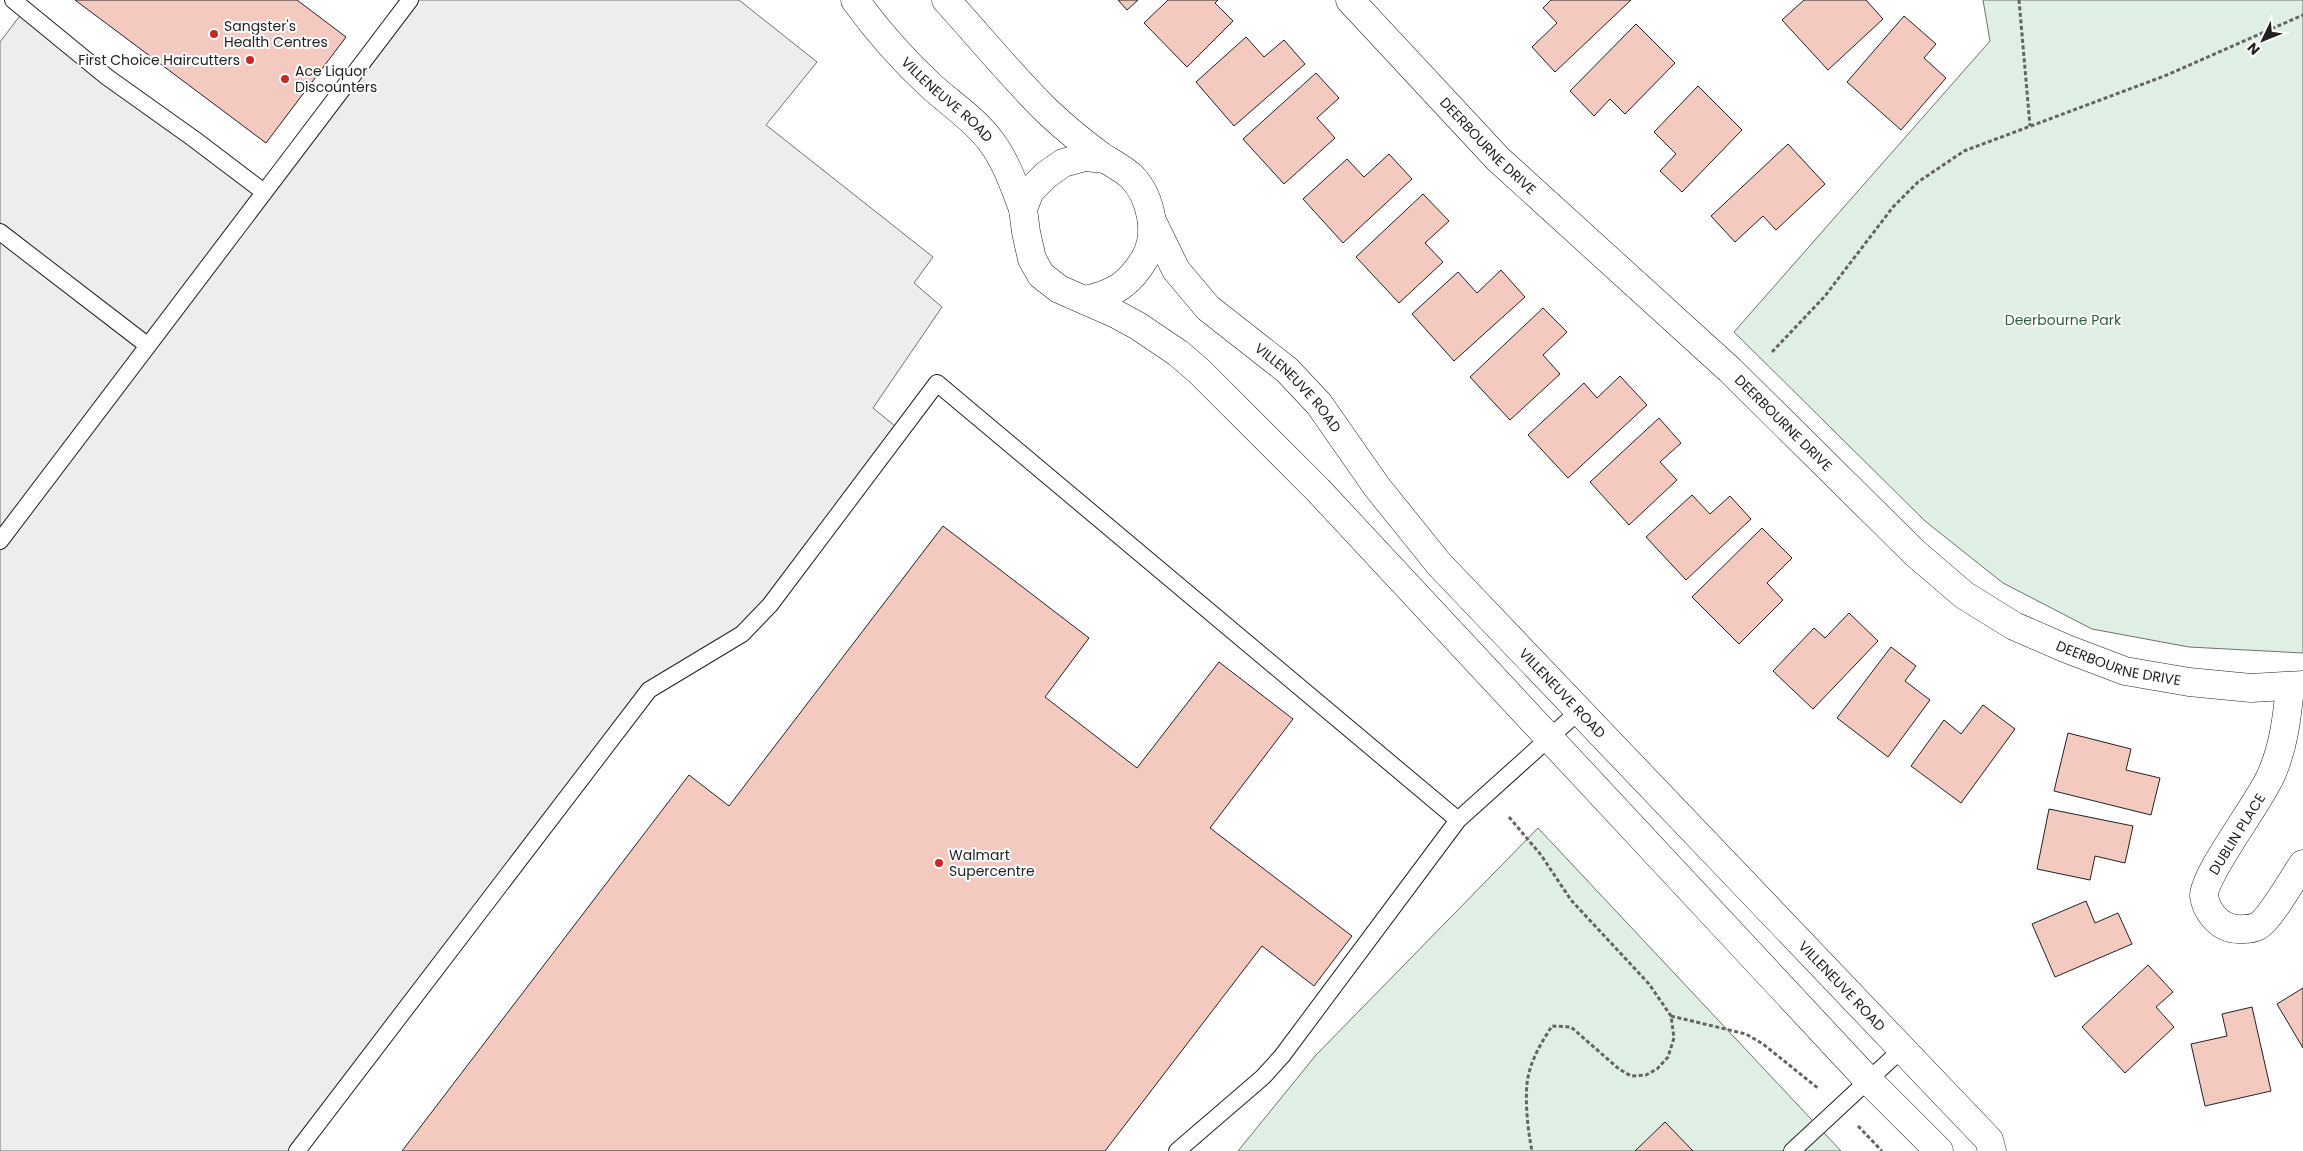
<svg xmlns="http://www.w3.org/2000/svg" width="2303" height="1151" font-family="Poppins,sans-serif">
  <rect width="100%" height="100%" fill="#fff"/>
  <path fill="#e0efe3" stroke="#6f6f6f" d="M1983 0H2303V653L2189 647 2092 629 2003 583 1925 521 1734 332 1990 41Z
    M1538 828 1841 1151H1238L1316 1055Z"/>
  <path fill="#ededed" stroke="#6f6f6f" d="M398 0H739L817 62 766 125 933 257 914 283 942 307 873 408 901 431 770 605 649 690 297 1151H0V42L25 9 264 192 405 5Z"/>
  <path fill="#f3c9c0" stroke="#222" d="M75 0H297L346 37 266 143Z
    M1118 0H1138L1127 10Z
    M1168 0H1218L1215 3 1233 21 1187 67 1144 23Z
    M1551 0H1631L1555 72 1532 47 1557 23 1543 8Z
    M1804 0H1866L1883 19 1828 70 1782 20Z
    M1904 16 1936 44 1924 58 1946 78 1901 130 1847 82Z
    M1636 24 1675 63 1625 114 1610 99 1594 116 1570 91Z
    M1246 37 1264 57 1284 40 1305 64 1234 126 1196 82Z
    M1316 73 1339 98 1317 118 1335 138 1284 184 1243 139Z
    M1698 86 1742 130 1682 192 1660 171 1676 154 1654 132Z
    M1788 144 1825 184 1776 230 1763 216 1735 242 1711 216Z
    M1389 154 1412 179 1343 243 1303 199 1347 159 1364 177Z
    M1423 194 1449 221 1425 243 1443 262 1399 303 1356 257Z
    M1501 270 1525 297 1454 361 1412 314 1458 272 1477 293Z
    M1543 308 1567 332 1543 355 1560 374 1510 420 1470 377Z
    M1620 376 1647 405 1568 478 1528 435 1584 383 1597 398Z
    M1659 418 1681 443 1660 462 1677 480 1629 525 1590 482Z
    M1692 495 1710 514 1730 496 1751 519 1686 580 1646 537Z
    M943 526 1089 638 1045 697 1137 768 1219 662 1293 719 1210 828 1352 936 1314 986 1262 946 1105 1151H402L689 775 729 806Z
    M1762 528 1792 558 1767 583 1783 600 1739 644 1692 597Z
    M1849 613 1878 641 1813 709 1773 671 1814 628 1825 638Z
    M1891 647 1916 666 1905 681 1930 700 1888 757 1837 718Z
    M1983 705 2015 729 1961 803 1911 766 1944 720 1961 734Z
    M2068 733 2131 749 2126 770 2160 778 2151 815 2054 791Z
    M2049 809 2133 826 2125 863 2095 856 2090 880 2037 869Z
    M2086 901 2095 923 2118 913 2132 944 2055 977 2032 924Z
    M2148 965 2173 992 2156 1007 2174 1027 2125 1073 2082 1027Z
    M2303 988V1048L2277 1004Z
    M2252 1007 2271 1091 2205 1106 2191 1044 2227 1036 2222 1014Z
    M1665 1122 1693 1151H1635Z"/>
  <g fill="none" stroke-linecap="round" stroke-linejoin="round">
    <g stroke="#222" stroke-width="18">
      <path id="lane" d="M13 0 107 77 194 139 264 192
        M0 232 147 345
        M0 541 410 0
        M297 1151 649 690 742 634 770 605 937 383 1458 820
        M1177 1151 1263 1077 1282 1056 1458 820 1578 712
        M1792 1151 1902 1049"/>
    </g>
    <g stroke="#222" stroke-width="29">
      <path id="street" d="M2290 687C2287 717 2284 745 2272 773 2261 801 2204 873 2204 896 2205 903 2209 911 2213 916 2221 926 2232 930 2244 929 2248 929 2254 928 2258 926 2271 918 2293 878 2303 864"/>
    </g>
    <g stroke="#222" stroke-width="29">
      <g id="secondary">
        <path id="s1" d="M855 0C878 32 902 59 931 86 951 104 974 119 990 140 1006 161 1014 185 1023 209"/>
        <path d="M946 0C980 37 1012 77 1048 112 1065 128 1082 142 1101 156 1110 162 1124 169 1132 177 1151 197 1159 234 1145 258 1130 284 1114 294 1085 300"/>
        <path id="s2" d="M1350 0 1498 159 1730 370 1915 553 1964 595 2014 626 2067 649 2125 671 2189 682 2251 688 2303 685"/>
        <path d="M1105 159 1085 157 1063 163 1046 175 1030 191 1023 209 1026 232 1032 259 1041 275 1059 289 1116 314 1138 326 1178 353 1199 371 1318 490 1868 1080 1939 1151"/>
        <path id="s3" d="M1152 221 1176 270 1208 308 1287 370 1319 404 1377 487 1439 564 1989 1140 1992 1151"/>
      </g>
    </g>
    <path stroke="#646464" stroke-width="3" stroke-dasharray="4 2.5" stroke-linecap="butt" d="M2019 0 2030 126
      M1772 352 1825 296 1893 207 1918 182 1964 151 2167 75 2303 15
      M1509 817 1541 855 1571 900 1649 984 1671 1016 1674 1038 1668 1057 1657 1069 1646 1075 1631 1076 1619 1069 1571 1027 1552 1026C1541 1043 1529 1063 1527 1084 1525 1103 1528 1132 1532 1151
      M1671 1016 1746 1034 1763 1044 1819 1089
      M1858 1126 1882 1151"/>
    <use href="#lane" stroke="#fff" stroke-width="16"/>
    <use href="#street" stroke="#fff" stroke-width="28"/>
    <use href="#secondary" stroke="#fff" stroke-width="28"/>
  </g>
  <g fill="#c62828" stroke="#fff" stroke-width="2">
    <circle cx="214" cy="34" r="5"/>
    <circle cx="250" cy="60" r="5"/>
    <circle cx="285" cy="79" r="5"/>
    <circle cx="939" cy="863" r="5"/>
  </g>
  <g text-anchor="middle" stroke-width="4" stroke-linejoin="round" paint-order="stroke">
    <g font-size="14" fill="#222" stroke="#fff" text-anchor="start">
      <text x="224" y="31">Sangster's<tspan x="224" dy="16">Health Centres</tspan></text>
      <text x="240" y="65" text-anchor="end">First Choice Haircutters</text>
      <text x="295" y="76">Ace Liquor<tspan x="295" dy="16">Discounters</tspan></text>
      <text x="949" y="860">Walmart<tspan x="949" dy="16">Supercentre</tspan></text>
    </g>
    <g font-size="14" fill="#222" stroke="#fff">
      <text dy="5" stroke="none"><textPath href="#s1" startOffset="136">VILLENEUVE ROAD</textPath></text>
      <text dy="5" stroke="none"><textPath href="#s2" startOffset="201">DEERBOURNE DRIVE</textPath></text>
      <text dy="5" stroke="none"><textPath href="#s3" startOffset="225">VILLENEUVE ROAD</textPath></text>
      <text dy="5" stroke="none"><textPath href="#s2" startOffset="606">DEERBOURNE DRIVE</textPath></text>
      <text dy="5" stroke="none"><textPath href="#s2" startOffset="1026">DEERBOURNE DRIVE</textPath></text>
      <text dy="5" stroke="none"><textPath href="#s3" startOffset="630">VILLENEUVE ROAD</textPath></text>
      <text transform="translate(2237 834) rotate(-58)" y="5">DUBLIN PLACE</text>
      <text dy="5" stroke="none"><textPath href="#s3" startOffset="1035">VILLENEUVE ROAD</textPath></text>
    </g>
    <g font-size="14" fill="#2f5e38" stroke="#fff">
      <text x="2063" y="325">Deerbourne Park</text>
    </g>
  </g>
  <g transform="translate(2263 40) rotate(227)" stroke="#ffffff" stroke-width="4" paint-order="stroke">
  <path d="M0-4L9 19L0 12L-9 19Z" fill="#222222"/>
  <text y="-8" font-size="14" font-weight="bold" text-anchor="middle" fill="#222222">N</text>
  </g>
</svg>
